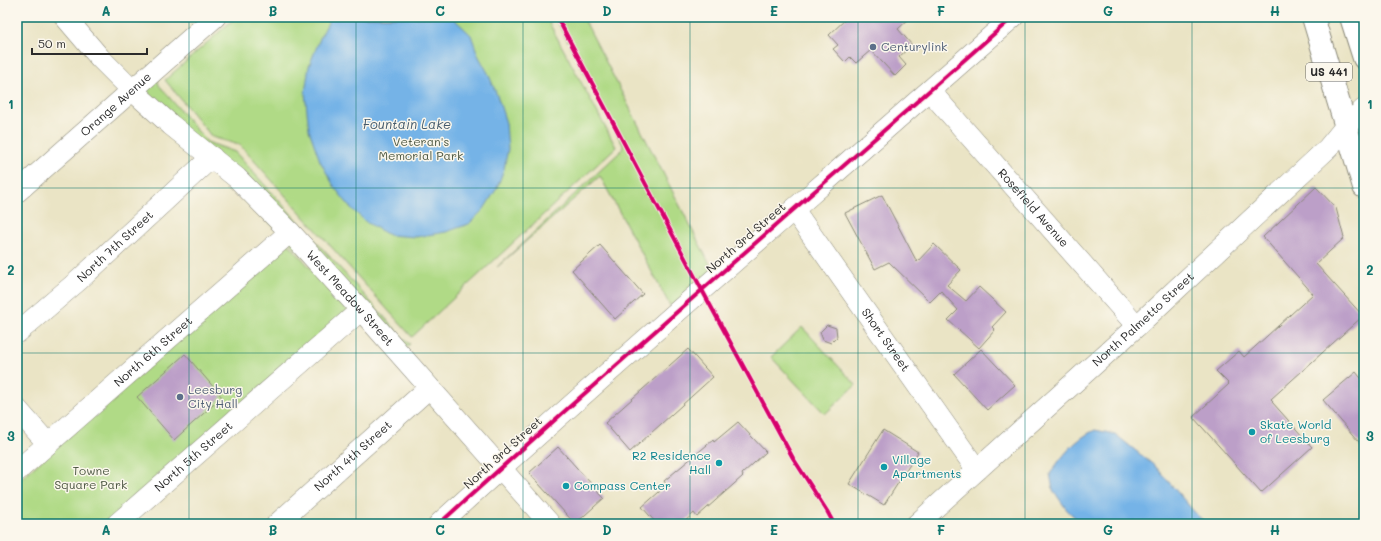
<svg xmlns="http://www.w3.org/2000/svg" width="1381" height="541" font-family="Mali,sans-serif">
  <rect width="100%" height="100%" fill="#fbf7ec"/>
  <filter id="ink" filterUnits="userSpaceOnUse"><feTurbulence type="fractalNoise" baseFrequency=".025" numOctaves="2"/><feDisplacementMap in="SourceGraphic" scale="8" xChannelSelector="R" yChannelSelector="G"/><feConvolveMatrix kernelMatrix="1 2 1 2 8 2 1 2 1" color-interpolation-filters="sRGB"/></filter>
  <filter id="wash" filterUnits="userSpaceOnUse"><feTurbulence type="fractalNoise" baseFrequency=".012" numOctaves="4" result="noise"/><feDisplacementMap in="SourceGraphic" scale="16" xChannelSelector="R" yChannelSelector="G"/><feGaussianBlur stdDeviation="0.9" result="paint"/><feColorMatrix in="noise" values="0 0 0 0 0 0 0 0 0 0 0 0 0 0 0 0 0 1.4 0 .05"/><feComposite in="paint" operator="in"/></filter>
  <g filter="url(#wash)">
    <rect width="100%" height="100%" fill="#eae4c5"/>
    <path fill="#b0da86" stroke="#6e8258" d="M218 17H226L160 75 158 81 159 85 207 142 235 152 407 342 410 344 400 353 136 88Z
      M236 17H546L616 147 412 337 240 145 212 137 165 80Z
      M555 17H583L717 278 675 315 600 176 497 267 622 150 623 145Z
      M289 244 348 310 107 524H17V482Z
      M802 327 856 385 825 414 771 357Z"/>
    <path fill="#74b3e7" stroke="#506f89" d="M331 17H452L471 35 478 55 488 73 497 95 506 123 508 149 504 169 497 188 484 209 469 224 446 232 416 237 389 235 366 222 351 208 335 188 320 161 309 130 305 93 309 66 321 36Z
      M1095 430 1115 434 1156 467 1197 515 1207 524H1082L1067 510 1053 490 1050 474C1062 456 1075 439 1095 430Z"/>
    <g id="blocks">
      <path fill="#bc9fc8" d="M848 17H911L898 29 912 45 899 57 906 65 895 76 871 50 856 63 850 57 845 62 833 49 838 45 829 35Z
        M1316 187 1336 208 1344 238 1316 264 1363 316 1271 399 1273 401 1272 402 1312 447 1261 493 1193 417 1229 384 1216 371 1239 351 1244 357 1313 294 1263 237Z
        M882 195 917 262 934 244 961 270 947 285 966 301 979 287 1006 312 992 327 995 330 979 348 948 320 958 310 941 291 930 302 889 262 875 269 845 213Z
        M600 245 643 294 615 319 572 270Z
        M827 325 836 328 837 337 831 343 823 340 820 332Z
        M688 349 713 377 630 452 605 423Z
        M981 349 1015 385 987 410 954 374Z
        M185 354 222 397 174 440 137 397Z
        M1356 372 1364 382V448L1323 400Z
        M738 422 766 452 742 474 743 476 697 517 694 513 682 524H657L642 507 667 485 664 481 713 440 714 442Z
        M883 430 918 452 884 505 849 484Z
        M558 447 604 498 575 524 529 473Z"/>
    </g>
  </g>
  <g filter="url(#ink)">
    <use href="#blocks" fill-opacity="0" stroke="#8a8878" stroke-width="1"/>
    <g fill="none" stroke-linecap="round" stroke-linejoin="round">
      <g stroke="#8a8878" stroke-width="22">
        <g id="minor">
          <path id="s1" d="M65 17 100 58 133 91 171 125 237 178 290 232 361 310 550 524"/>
          <path id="s2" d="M930 91 1137 326"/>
          <path id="s3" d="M17 192 215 17"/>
          <path id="s4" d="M794 210 977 470"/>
          <path id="s5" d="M17 333 79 280 212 157"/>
          <path d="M17 409 48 444"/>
          <path id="s6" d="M17 471 290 232"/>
          <path id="s7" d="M117 524 361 310"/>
          <path id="s8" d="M277 524 429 388"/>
          <path d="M439 524C628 352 822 186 1013 17"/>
          <path id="s9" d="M917 524 1137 326 1328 148 1346 126 1364 109"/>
        </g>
      </g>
      <g stroke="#8a8878" stroke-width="24">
        <path id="major" d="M1313 17 1364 187
          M1351 17 1364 58"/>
      </g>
      <use href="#minor" stroke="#fff" stroke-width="21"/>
      <use href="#major" stroke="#fff" stroke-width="22"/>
      <g stroke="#fbf7ec" stroke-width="6">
        <path id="cycleway" d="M557 17 702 290 793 458 827 511 834 524
          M439 524C628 352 822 186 1013 17"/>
      </g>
      <use href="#cycleway" stroke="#d6006c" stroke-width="4"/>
    </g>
  </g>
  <path fill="none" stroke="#0f766e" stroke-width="1" stroke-opacity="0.55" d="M189 17V524M356 17V524M523 17V524M690 17V524M858 17V524M1025 17V524M1192 17V524M17 188H1364M17 353H1364"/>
  <g fill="#5c6f8a" stroke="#fbf7ec" stroke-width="1.5">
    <circle cx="873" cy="47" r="4"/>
    <circle cx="180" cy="397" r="4"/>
  </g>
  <g fill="#0f9aa8" stroke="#fbf7ec" stroke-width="1.5">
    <circle cx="1252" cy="432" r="4"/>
    <circle cx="719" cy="463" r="4"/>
    <circle cx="884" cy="467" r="4"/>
    <circle cx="566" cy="486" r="4"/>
  </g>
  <g text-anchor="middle" stroke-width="3" stroke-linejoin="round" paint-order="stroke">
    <rect fill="#fbf7ec" stroke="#696865" stroke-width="1" x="1306" y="63" width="46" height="18" rx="3"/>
    <g font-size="11" font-weight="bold" fill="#2b2b2b">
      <text x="1329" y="76">US 441</text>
    </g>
    <g font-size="12" fill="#4e5e75" stroke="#fbf7ec" text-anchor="start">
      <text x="881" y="51">Centurylink</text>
      <text x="188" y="394">Leesburg<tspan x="188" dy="14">City Hall</tspan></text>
    </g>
    <g font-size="12" fill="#2b2b2b" stroke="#fbf7ec">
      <text dy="4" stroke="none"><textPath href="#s3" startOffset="132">Orange Avenue</textPath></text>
      <text dy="4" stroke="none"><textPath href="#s2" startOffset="156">Rosefield Avenue</textPath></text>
      <text transform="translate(746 238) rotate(-41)" y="4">North 3rd Street</text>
      <text dy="4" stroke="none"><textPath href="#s5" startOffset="131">North 7th Street</textPath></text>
      <text dy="4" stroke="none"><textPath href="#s1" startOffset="401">West Meadow Street</textPath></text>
      <text dy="4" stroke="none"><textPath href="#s9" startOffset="305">North Palmetto Street</textPath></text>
      <text dy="4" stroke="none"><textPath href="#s4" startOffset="159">Short Street</textPath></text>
      <text dy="4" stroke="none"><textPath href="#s6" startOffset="181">North 6th Street</textPath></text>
      <text transform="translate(503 453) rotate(-42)" y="4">North 3rd Street</text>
      <text dy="4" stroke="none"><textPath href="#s8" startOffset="102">North 4th Street</textPath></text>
      <text dy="4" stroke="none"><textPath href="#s7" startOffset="102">North 5th Street</textPath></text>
    </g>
    <g font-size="12" fill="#4c5742" stroke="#fbf7ec">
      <text x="421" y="146">Veteran's<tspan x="421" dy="14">Memorial Park</tspan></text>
      <text x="91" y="475">Towne<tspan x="91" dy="14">Square Park</tspan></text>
    </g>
    <g font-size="12" fill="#0d838f" stroke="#fbf7ec" text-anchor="start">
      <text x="1260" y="429">Skate World<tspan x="1260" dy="14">of Leesburg</tspan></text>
      <text x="711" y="460" text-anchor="end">R2 Residence<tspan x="711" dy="14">Hall</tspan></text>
      <text x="892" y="464">Village<tspan x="892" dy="14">Apartments</tspan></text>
      <text x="574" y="490">Compass Center</text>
    </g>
    <g font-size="13" font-style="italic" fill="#455b6d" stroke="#fbf7ec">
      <text x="407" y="129">Fountain Lake</text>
    </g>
  </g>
  <rect width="1381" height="541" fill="none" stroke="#fbf7ec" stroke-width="44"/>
  <path d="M32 48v6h115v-6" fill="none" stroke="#2b2b2b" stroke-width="2"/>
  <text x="38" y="48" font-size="12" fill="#2b2b2b" stroke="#fbf7ec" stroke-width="3" paint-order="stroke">50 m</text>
  <rect x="22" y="22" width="1337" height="497" fill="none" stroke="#0f766e" stroke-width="1.5"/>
  <g font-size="13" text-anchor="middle" font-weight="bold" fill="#0f766e">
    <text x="106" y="16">A</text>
    <text x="273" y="16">B</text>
    <text x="440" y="16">C</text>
    <text x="607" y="16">D</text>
    <text x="774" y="16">E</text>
    <text x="941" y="16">F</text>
    <text x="1108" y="16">G</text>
    <text x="1275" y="16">H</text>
    <text x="11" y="109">1</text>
    <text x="1370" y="109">1</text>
    <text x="11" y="275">2</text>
    <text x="1370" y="275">2</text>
    <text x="11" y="441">3</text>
    <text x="1370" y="441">3</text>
    <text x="106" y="535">A</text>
    <text x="273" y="535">B</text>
    <text x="440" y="535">C</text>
    <text x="607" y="535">D</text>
    <text x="774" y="535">E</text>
    <text x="941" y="535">F</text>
    <text x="1108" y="535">G</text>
    <text x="1275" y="535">H</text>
  </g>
</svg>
